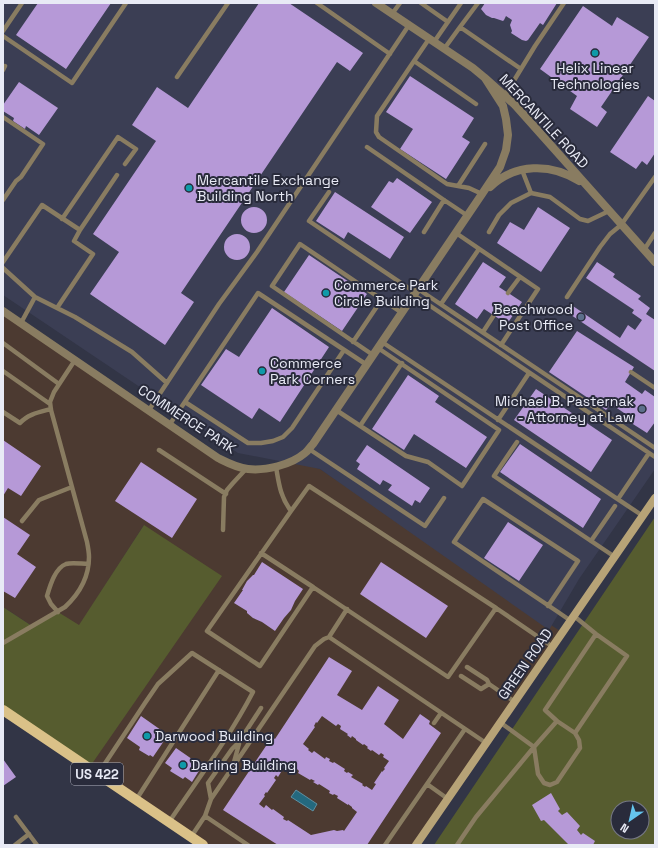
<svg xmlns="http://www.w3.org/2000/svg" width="658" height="848" font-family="'Space Grotesk',sans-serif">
  <rect width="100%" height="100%" fill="#323546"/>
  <path fill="#4c3a31" d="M3 311 218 458 246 469 292 461 320 469 563 633 417 845H203L89 768 144 525 79 626H32L3 607Z"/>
  <path fill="#3b3e54" d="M3 3H655V469L579 579 549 630 320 469 238 453 3 295Z"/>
  <path fill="#565c2f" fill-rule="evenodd" d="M655 517V845H434ZM618 808H642V832H618Z
    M144 525 222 576 89 768 3 710V607L32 626 58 612 79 625Z"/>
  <path fill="#24697f" stroke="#5f90a2" d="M296 790 317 804 313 811 291 797Z"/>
  <path fill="#b699d7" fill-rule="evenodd" d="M38 3H111L66 69 16 35Z
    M259 3H289L363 53 350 71 337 62 181 293 194 302 165 345 90 294 119 252 93 234 156 141 132 125 157 87 188 108Z
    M485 3H557L543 25 540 23 528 40 526 41 522 40 511 33 512 31 510 25 512 20 506 16 504 20 503 21 494 18H492L486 15 481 9Z
    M583 6 612 26 617 17 649 37 601 107 607 112 597 127 570 109 577 96 540 69Z
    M410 76 474 118 462 137 470 142 446 179 400 149 413 129 386 112Z
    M19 82 58 108 39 135 26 126 25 129 13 121 14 118 3 111V105Z
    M648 96 655 101V153L647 165 642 161 636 169 610 152Z
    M397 178 432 202 410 233 371 207 389 181 393 183Z
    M335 192 404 237 390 259 348 232 344 239 316 221Z
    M241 220a13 13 0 1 1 26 0a13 13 0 1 1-26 0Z
    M538 207 570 228 541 272 497 243 510 222 524 230Z
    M224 247a13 13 0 1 1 26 0a13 13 0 1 1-26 0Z
    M309 255 367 294 342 331 284 292Z
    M483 262 506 277 499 287 522 302 507 324 484 309 477 319 455 304Z
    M597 262 615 274 613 277 641 296 638 299 650 308 646 314 655 320V371L565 311 570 304 620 338 628 325 635 330 642 320 632 313 634 310 586 278Z
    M272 308 329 347 280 422 259 408 252 419 201 385 226 349 239 357Z
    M577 331 634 367 625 382 642 394 645 390 655 397V422L647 433 625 419 627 415 611 404 606 410 549 372Z
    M408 375 439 396 435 402 487 437 466 468 414 434 404 450 372 429Z
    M536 389 612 440 591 472 514 420Z
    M3 440 41 466 21 496 8 488 3 496Z
    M520 444 601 499 583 528 500 472Z
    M367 445 430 488 420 503 415 500 412 506 388 490 392 485 383 480 380 485 357 469 360 464 356 461Z
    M141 462 197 499 172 538 115 501Z
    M3 517 30 535 17 554 36 567 15 598 3 591Z
    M508 522 543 545 519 581 484 558Z
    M262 562 303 589 295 601 291 610 284 618 275 631 262 622 253 618 247 613V611L234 603 243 590H242L247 581 253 575H254Z
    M381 562 448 606 426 638 360 594Z
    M329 657 352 671 337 695 362 710 378 686 399 700 384 724 403 739 420 714 430 721 429 724 441 733 367 845H278L223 810 272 737 275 739ZM322 716 336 726 338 724 341 726 340 729 348 734 347 735 351 738 352 736 356 739V740L363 745 364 744 368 747 367 748 371 751 372 750 379 755 381 753 384 755 383 757 389 761 384 768 385 769 382 772V771L374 783 376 784 372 790 366 786 365 787 362 785 363 784 351 777 353 775 348 772 347 773 344 771 345 769 334 762 333 763 329 761 330 759 326 757 325 759 314 751 312 753 308 750 309 749 303 744 315 727 314 726 316 722 317 723ZM286 764 296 771 297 769 299 771 298 773 310 780 311 779 315 781 313 782 318 785 319 784 330 791 329 793 333 795 334 794 338 796 337 798 348 805V804L352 807V808L357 812 344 831 343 830 337 831 334 830 311 835 288 820 287 821 283 819 284 817 273 809 272 810 266 805 264 808 259 804 265 796 264 795 266 792 267 793 276 780 274 778 276 775 278 777Z
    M141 716 168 735 153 757 150 755 149 756 139 750 140 747 127 738Z
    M176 748 202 766 192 782 185 777 183 779 170 771 172 768 165 763Z
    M3 759 16 777 3 786Z
    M551 793 560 809 558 811 562 815 567 812 580 826 577 830 581 835 583 833 595 841 593 845H569L544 820 541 821 532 805Z"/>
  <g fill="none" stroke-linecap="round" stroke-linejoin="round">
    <path stroke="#897c61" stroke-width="4.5" d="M317 3 390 54
      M421 3 448 22
      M392 14 400 3
      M460 27 478 3
      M3 31 22 3
      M3 36 72 83 126 3
      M434 42 461 3
      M444 49 460 27 521 69 504 97
      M414 61 429 39
      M521 69 535 46 564 3
      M3 70 5 66
      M177 77 228 3
      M476 104 414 61 377 116 376 132 379 137 447 184 469 188 482 194
      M3 117 43 144 21 177 16 181 3 200
      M367 147 444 200 468 216
      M522 170 531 193 550 197 580 219 588 221 609 211
      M458 186 485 144
      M329 192 309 221 416 293
      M62 219 118 137 136 149 125 164
      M424 232 444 200
      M489 232 499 215 511 203 531 193
      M456 233 538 289 501 345
      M644 250 655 233
      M3 262 42 205 80 230 117 175
      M3 268 35 297
      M418 289 655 448
      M508 293 520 277
      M414 295 655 457
      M567 297 600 247 610 234 621 225 655 177
      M441 304 479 249
      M57 308 93 254 74 241 80 230
      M21 323 35 297 75 317 132 352 167 383
      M483 332 494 315
      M353 342 382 299
      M382 342 643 516
      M3 343 59 384
      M373 355 272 286 300 244 402 313
      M3 371 50 404
      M631 372 655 388
      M185 402 248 443H261L273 441 283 437 292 428 344 350
      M149 410 219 304 257 252 409 25
      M336 410 406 456 428 462 462 486 499 430 378 348
      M3 412 20 423C28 414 40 412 51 409
      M498 420 529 373
      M170 424 258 293 367 365
      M360 426 402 363
      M517 442 494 476 615 557
      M309 449 425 526 444 498
      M159 450 226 494
      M276 467C279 484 280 496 291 511L207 631 260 666 313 587 448 677 496 608 553 647
      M618 499 649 453
      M291 511 309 486 496 608
      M22 521 39 500 72 487
      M223 530 224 497 227 490 233 483 246 469
      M591 541 615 506
      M261 553 313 587
      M548 606 578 561 483 499 454 542 558 612 571 621
      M58 612 51 604 47 596C50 586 55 568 66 564 72 562 82 564 88 564
      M574 616 596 634 627 656 575 733
      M329 637 347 609
      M3 643 65 607C79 594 89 577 89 557 89 552 88 547 87 542L51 410 50 402 54 392 75 360
      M467 667 487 680 489 684 515 702
      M461 676 481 689 489 684
      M557 721 545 710 596 634
      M434 723 441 713
      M501 723 534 747 557 721 575 733 579 740 580 748 557 782 550 785 544 783 538 774 534 747
      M234 762 239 744
      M98 774 145 703 158 684 192 653 253 692C229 738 198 779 169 822
      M427 784 465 729
      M211 799 208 783 232 749 239 742 261 708
      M136 800 219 670
      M205 816 248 845
      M16 817 37 845
      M191 837 205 816 211 799 315 646 324 639 329 637 486 743
      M15 845 29 834
      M385 845 427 784 448 799
      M457 845 476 817 534 747"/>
    <path stroke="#897c61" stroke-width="8" d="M376 3 473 68 485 78 515 105 655 262
      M490 187C515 163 551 163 579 181
      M3 311 218 458C228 463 237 468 248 469 265 471 291 465 305 453 308 451 310 447 313 444L482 194 500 167 506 150 508 135 506 119 503 106 485 78"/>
    <path stroke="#b7a377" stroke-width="8" d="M416 845 655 498"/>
    <path stroke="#dac188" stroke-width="10" d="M3 710 203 845"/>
  </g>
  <g fill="#0f9aa8" stroke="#292b3b" stroke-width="1.5">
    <circle cx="595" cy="53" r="4"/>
    <circle cx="189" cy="188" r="4"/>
    <circle cx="326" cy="293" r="4"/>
    <circle cx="262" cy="371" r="4"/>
    <circle cx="147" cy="736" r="4"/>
    <circle cx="183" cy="765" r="4"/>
  </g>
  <g fill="#5c6f8a" stroke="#292b3b" stroke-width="1.5">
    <circle cx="581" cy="317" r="4"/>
    <circle cx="642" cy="409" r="4"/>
  </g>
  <g text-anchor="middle" stroke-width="4" stroke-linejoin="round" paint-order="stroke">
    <rect fill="#292b3b" stroke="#afb1bd" stroke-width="1" x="71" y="763" width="52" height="22" rx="3"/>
    <g font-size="13" font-weight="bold" fill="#e8eaf5">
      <text x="97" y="779">US 422</text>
    </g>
    <g font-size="14" fill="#e8eaf5" stroke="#292b3b" text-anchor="start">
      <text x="595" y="73" text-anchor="middle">Helix Linear<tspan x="595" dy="16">Technologies</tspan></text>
      <text x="197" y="185">Mercantile Exchange<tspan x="197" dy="16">Building North</tspan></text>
      <text x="334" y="290">Commerce Park<tspan x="334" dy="16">Circle Building</tspan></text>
      <text x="573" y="314" text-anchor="end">Beachwood<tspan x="573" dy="16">Post Office</tspan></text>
      <text x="270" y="368">Commerce<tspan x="270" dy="16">Park Corners</tspan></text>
      <text x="634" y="406" text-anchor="end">Michael B. Pasternak<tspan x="634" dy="16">- Attorney at Law</tspan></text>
      <text x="155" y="741">Darwood Building</text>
      <text x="191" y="770">Darling Building</text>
    </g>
    <g font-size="14" fill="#e8eaf5" stroke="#292b3b">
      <text transform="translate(544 121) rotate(47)" y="5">MERCANTILE ROAD</text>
      <text transform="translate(187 419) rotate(33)" y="5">COMMERCE PARK</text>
      <text transform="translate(525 664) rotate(-55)" y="5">GREEN ROAD</text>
    </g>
  </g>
  <rect width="658" height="848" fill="none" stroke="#e8eaf5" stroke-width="8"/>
  <g transform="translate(630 820) rotate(214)"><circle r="19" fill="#292b3b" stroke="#757785"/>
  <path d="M0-3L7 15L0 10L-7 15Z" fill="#65c5ee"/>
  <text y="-6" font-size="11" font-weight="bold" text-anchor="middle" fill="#e8eaf5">N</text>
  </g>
</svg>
